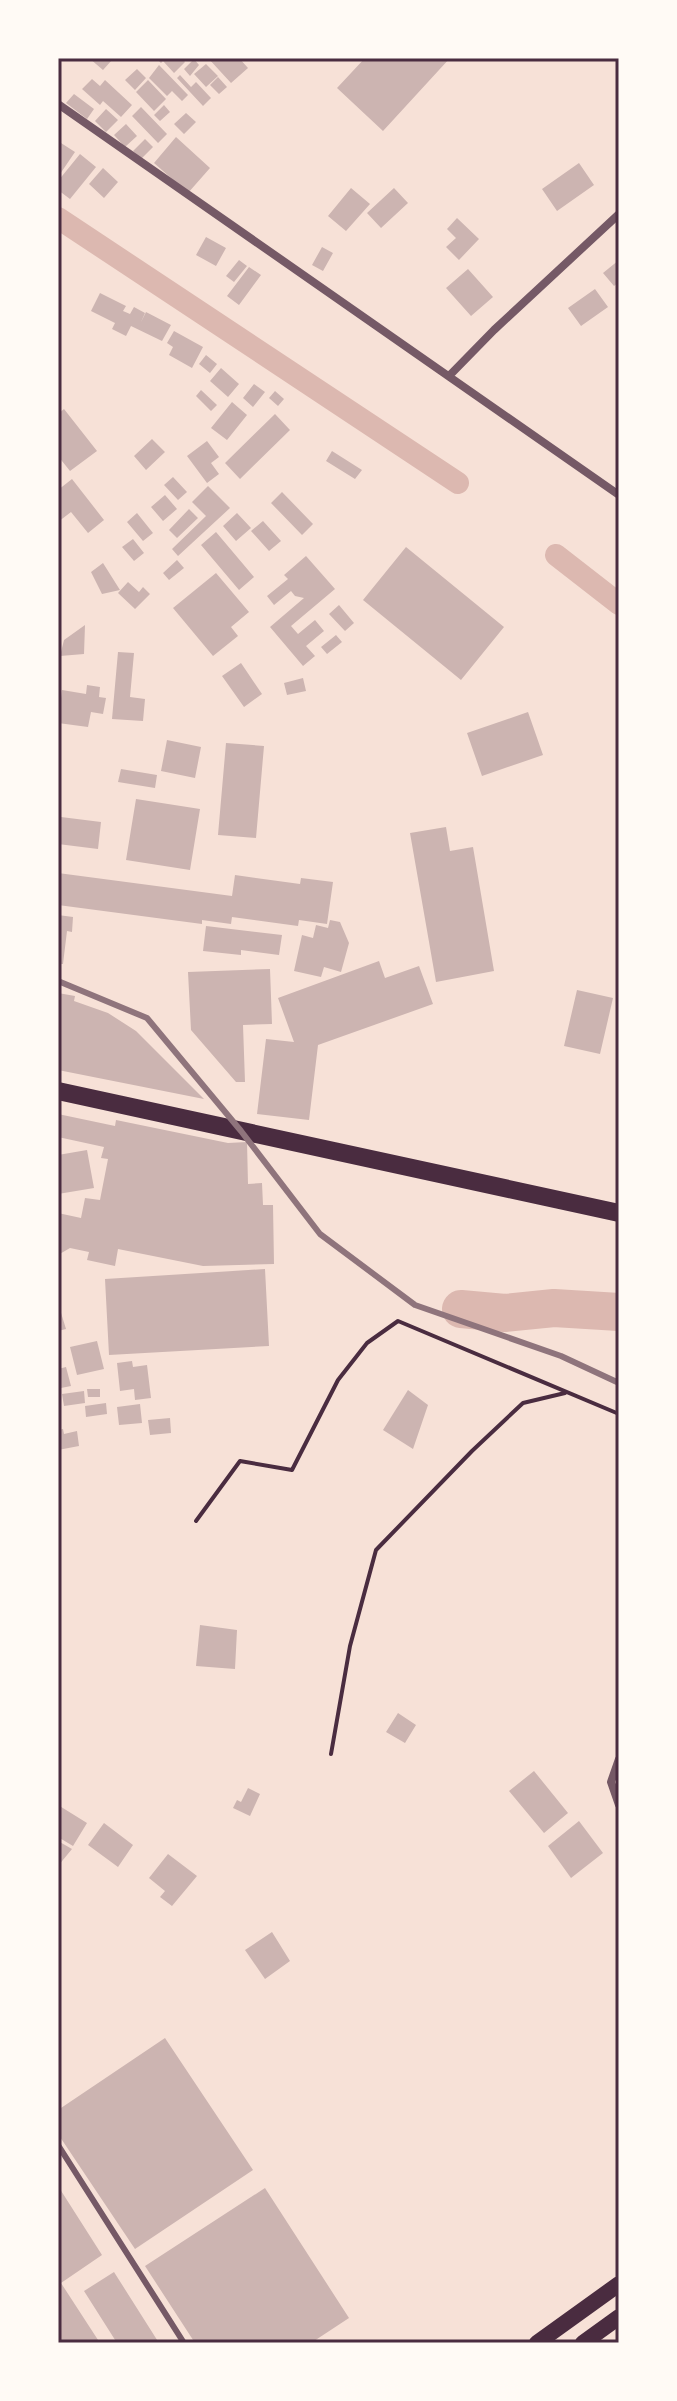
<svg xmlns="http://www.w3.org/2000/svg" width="677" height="2401" font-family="'DejaVu Sans',sans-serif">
  <rect width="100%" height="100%" fill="#f7e1d7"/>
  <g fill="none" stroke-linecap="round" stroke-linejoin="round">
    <path stroke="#dcb8b0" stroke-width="22" d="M58 218 458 483
      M556 555 619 604"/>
    <path stroke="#dcb8b0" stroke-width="38" d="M461 1309 505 1313 554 1308 619 1312"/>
  </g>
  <path fill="#ccb4b1" d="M89 58H110L112 60 103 70Z
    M156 58H182L185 62 174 73 163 61 161 63Z
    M208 58H239L248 68 231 83Z
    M365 58H450L383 131 337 88Z
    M194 59 199 65 190 76 184 69Z
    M206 64 218 76 206 87 194 74Z
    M159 65 188 95 182 101 172 91 167 96 149 78Z
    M137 69 146 78 135 90 125 80Z
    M180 75 191 87 196 82 211 98 203 106 177 78Z
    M218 77 227 87 219 94 210 85Z
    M92 79 100 86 105 80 132 105 121 117 103 101 100 105 82 89Z
    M148 80 166 99 154 111 136 92Z
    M74 94 94 109 87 119 66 103Z
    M164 105 170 112 160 121 154 115Z
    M141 107 167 134 158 143 132 116Z
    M106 109 118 120 106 132 95 121Z
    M186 113 196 122 184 134 174 124Z
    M126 124 137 136 125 147 114 135Z
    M176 137 210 168 188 193 154 163Z
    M145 139 153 147 141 159 133 151Z
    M61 143 75 152 58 177V147Z
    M80 154 96 167 70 199 58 190V181Z
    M579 163 594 185 557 211 542 189Z
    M103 168 118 182 104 198 89 184Z
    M351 188 370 204 346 231 328 216Z
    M394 188 408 203 381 228 367 213Z
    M457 218 479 239 459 260 446 247 456 238 447 229Z
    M206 237 226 248 216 266 196 255Z
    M322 247 333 253 323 271 312 265Z
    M239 260 247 266 234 282 226 276Z
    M619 260V282L614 286 603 273Z
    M249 267 261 275 239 305 227 296Z
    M468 269 493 297 471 316 446 288Z
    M595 289 608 307 581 326 568 308Z
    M100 293 126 306 123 311 130 314 134 307 145 313 141 322 146 312 171 325 162 341 131 326 126 336 112 329 115 323 91 311Z
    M174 331 203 347 192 368 169 355 173 347 167 343Z
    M206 355 217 364 210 373 199 364Z
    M221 368 239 384 228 397 210 381Z
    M254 384 265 392 253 407 243 398Z
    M201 390 217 405 211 411 196 396Z
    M275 391 284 399 278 406 269 398Z
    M232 402 247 415 227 440 211 428Z
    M64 409 97 451 70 471 58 456V414Z
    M275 414 290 430 240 479 225 463Z
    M152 439 165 452 146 470 134 456Z
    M207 441 219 457 211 463 219 474 207 483 187 456Z
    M332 451 362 470 355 479 326 461Z
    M173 477 187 492 178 500 164 485Z
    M72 479 104 520 88 533 71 512 58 522V490Z
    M208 486 230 508 178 556 172 549 206 516 192 502Z
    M282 492 313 524 302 535 271 503Z
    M165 495 177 509 163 521 151 507Z
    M189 509 198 518 177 538 169 530Z
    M137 513 153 533 143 541 127 522Z
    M237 513 251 528 236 541 223 526Z
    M263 521 281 541 269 551 251 531Z
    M216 532 254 577 239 590 201 545Z
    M133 539 144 553 134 561 122 547Z
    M406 547 504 627 461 680 363 600Z
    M306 556 335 589 291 626 298 634 315 620 324 631 306 646 315 656 303 666 270 627 304 598 295 596 291 591 274 605 267 596 288 579 284 575Z
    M177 560 184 568 169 580 163 573Z
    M103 563 120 590 102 594 91 572Z
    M216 573 249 612 231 627 238 636 213 656 173 608Z
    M128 582 139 592 143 587 150 594 135 609 118 593Z
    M339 605 354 623 345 631 329 614Z
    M85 625 84 654 60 656 64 640Z
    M336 635 342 642 327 654 321 647Z
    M118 652 134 653 130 697 145 699 143 721 112 719Z
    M241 663 262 694 244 707 222 676Z
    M303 678 306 691 287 695 284 683Z
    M87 685 100 687 99 697 106 698 103 714 91 712 88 727 58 723 62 690 86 694Z
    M528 712 543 755 482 776 467 733Z
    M167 740 201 747 195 778 161 771Z
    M226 743 264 746 256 838 218 835Z
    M121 769 157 775 155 788 118 782Z
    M136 799 200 809 190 870 126 860Z
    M61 817 101 822 98 849 58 844Z
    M446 827 450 851 473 847 494 971 436 982 410 833Z
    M58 873 232 896 235 875 300 884 301 878 333 882 327 924 299 920 298 926 232 917 231 924 202 920V924L58 905Z
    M58 915 73 917 72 932 67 931 63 964H58Z
    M330 920 340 922 349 943 341 972 324 967 321 977 294 971 302 935 313 938 316 925 328 928Z
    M206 926 282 935 279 955 241 950V955L203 951Z
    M379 961 385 978 419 966 433 1004 318 1045 309 1120 257 1114 266 1039 294 1042 278 998Z
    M270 969 272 1024 243 1025 245 1082H236L191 1030 188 972Z
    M577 990 613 998 600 1054 564 1046Z
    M58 993 75 996 74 1001 108 1013 136 1031 204 1099 58 1070Z
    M58 1114 115 1126 116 1120 228 1143 247 1142 248 1184 262 1183 263 1205H273L274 1264 203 1266 118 1249 115 1266 87 1260 89 1252 70 1248 58 1255V1213L81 1218 85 1198 100 1200 108 1159 101 1158 104 1147 58 1137Z
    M87 1150 94 1188 58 1194V1155Z
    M265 1269 269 1346 109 1355 105 1279Z
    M58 1303 66 1329 58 1331Z
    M97 1341 104 1369 77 1375 70 1347Z
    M132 1361 133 1367 147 1365 151 1398 135 1400 134 1389 120 1391 117 1363Z
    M66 1367 71 1386 61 1388 58 1369Z
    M87 1389H100V1397H88Z
    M408 1390 428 1405 413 1449 383 1430Z
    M84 1391 85 1403 64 1406 62 1394Z
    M106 1403 107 1414 86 1417 85 1406Z
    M140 1404 142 1423 119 1425 117 1407Z
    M170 1418 171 1433 150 1435 148 1420Z
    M63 1429 64 1434 77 1431 79 1446 58 1450V1430Z
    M200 1625 237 1630 235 1669 196 1666Z
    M398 1713 416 1725 405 1743 386 1732Z
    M534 1771 568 1813 544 1833 509 1791Z
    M248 1788 260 1794 250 1816 233 1808 237 1800 241 1802Z
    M58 1805 87 1823 73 1846 58 1837Z
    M579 1821 603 1853 571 1878 548 1846Z
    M104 1823 133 1845 118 1867 88 1845Z
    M58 1841 72 1849 58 1866Z
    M168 1854 197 1876 172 1906 160 1897 165 1891 149 1878Z
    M272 1932 290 1961 265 1979 245 1950Z
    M165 2038 253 2170 135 2249 58 2134V2110Z
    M58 2186 102 2255 61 2283 100 2343H58Z
    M265 2188 349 2318 311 2343H195L145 2266Z
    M114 2272 159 2343H117L84 2291Z"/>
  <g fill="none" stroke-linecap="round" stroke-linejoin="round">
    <path stroke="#4a2c40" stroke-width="4" d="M196 1521 240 1461 292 1470 338 1380 367 1343 398 1321 619 1414
      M331 1754 350 1646 376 1550 472 1451 523 1403 565 1393"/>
    <path stroke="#755966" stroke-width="6" d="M58 2145 184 2343"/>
    <path stroke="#755966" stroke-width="8" d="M58 104 619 495
      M449 376 494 330 619 214
      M619 1759 611 1782 619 1805"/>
    <path stroke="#4a2c40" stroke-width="16" d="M537 2343 619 2284
      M583 2343 619 2317"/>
    <path stroke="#4a2c40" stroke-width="18" d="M58 1091 619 1213"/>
    <path stroke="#8f747c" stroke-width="6" d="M58 981 147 1018 241 1131 320 1234 415 1305 561 1356 619 1383"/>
  </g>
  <rect width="677" height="2401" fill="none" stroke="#fffaf5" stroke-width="120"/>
  <rect x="60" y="60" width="557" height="2281" fill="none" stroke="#4a2c40" stroke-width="3"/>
</svg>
